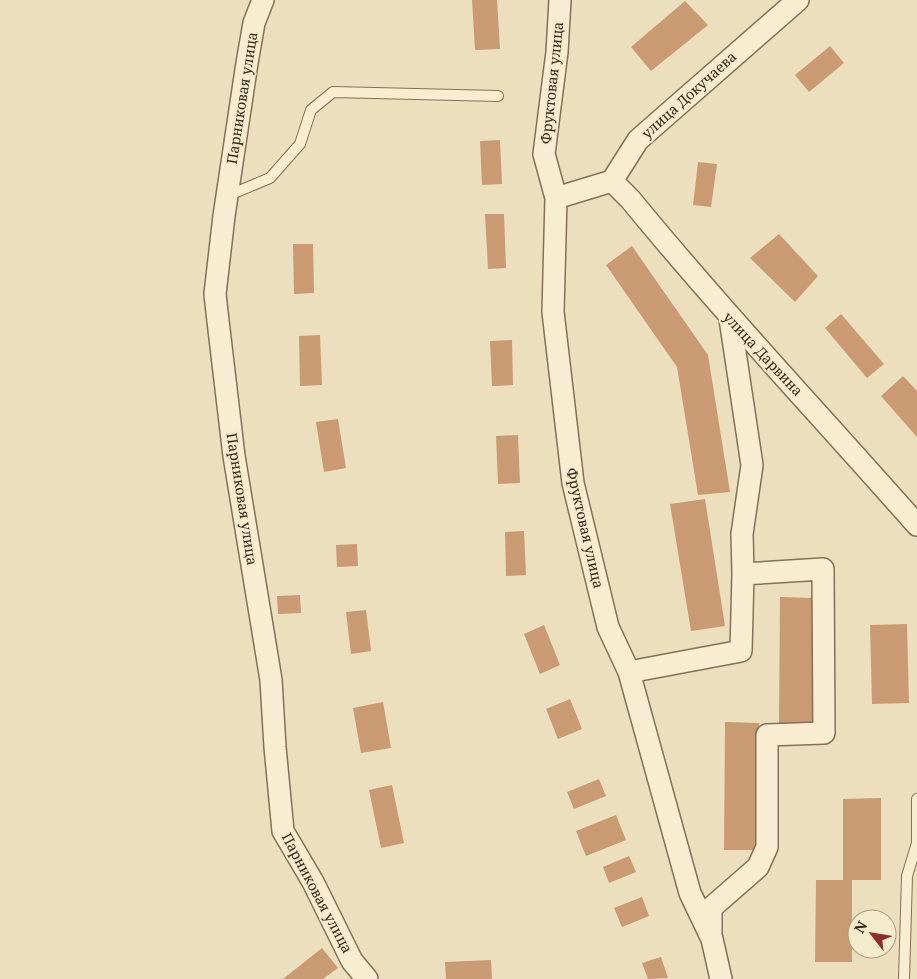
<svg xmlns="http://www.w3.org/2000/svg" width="917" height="979" font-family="'Noto Serif',serif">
  <rect width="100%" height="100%" fill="#ecdfbd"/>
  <path fill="#ca9a73" d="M472 0H497L500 49 475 50Z
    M685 1 708 25 651 71 631 47Z
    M830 46 844 63 809 92 795 75Z
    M500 140 502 184 482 185 480 141Z
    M698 162 717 164 711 207 693 205Z
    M485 214H504L506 268 488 269Z
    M779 234 818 276 795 302 750 258Z
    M293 244H313L314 293 294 294Z
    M632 246 708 355 730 492 698 495 677 367 606 265Z
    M841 314 884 364 867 378 825 328Z
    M320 335 322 385 300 386 299 336Z
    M512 340 513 385 492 386 490 341Z
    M903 376 917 391V437L881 396Z
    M338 419 346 468 324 472 316 422Z
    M518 435 520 483 498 484 496 436Z
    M705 499 725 626 691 631 670 504Z
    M524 531 526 575 506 576 505 532Z
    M357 544 358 566 337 567 336 545Z
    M300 595 301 613 278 614 277 596Z
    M780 597 813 598 812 724H779Z
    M366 610 371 651 351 654 346 612Z
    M907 624 909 703 872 704 870 625Z
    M544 625 560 665 540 674 524 634Z
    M570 699 582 729 558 739 546 709Z
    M383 702 391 748 361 753 353 708Z
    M725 722 759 723 758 850H724Z
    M599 779 606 796 574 809 567 792Z
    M392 785 404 843 381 848 369 790Z
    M881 798V880H852V962H815L816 880H843V799Z
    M616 815 626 840 586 856 576 831Z
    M629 856 636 872 609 883 603 867Z
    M642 897 649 916 622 927 614 908Z
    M322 948 338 968 323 979H283Z
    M661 957 668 978 648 979 642 963Z
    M491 960 492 979H446L445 962Z"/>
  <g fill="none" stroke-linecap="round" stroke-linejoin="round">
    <g stroke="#847057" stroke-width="12">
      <path id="service" d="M227 196 270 178 300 144 311 110 333 92 498 96
        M904 979 907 876 917 843V799"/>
    </g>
    <g stroke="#847057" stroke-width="24">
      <path id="minor" d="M263 0 254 23 247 63 224 216 215 294 218 321 234 456 271 680 275 747 283 831 313 882 352 961 367 979
        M560 0 557 52 544 154 556 198 553 312 573 483 608 627 629 672 690 893 712 939 721 979
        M612 181 630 199C722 311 821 416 917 525
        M556 198 612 181 638 140 798 0
        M629 672 741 651 743 574
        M711 934V908L758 867 767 847V735L824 733 823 569 743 574 742 534 752 465 730 319"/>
    </g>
    <use href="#service" stroke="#f8edd0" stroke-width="10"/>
    <use href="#minor" stroke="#f8edd0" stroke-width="21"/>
  </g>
  <g text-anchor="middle" stroke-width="4" stroke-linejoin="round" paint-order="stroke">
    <g font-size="14" fill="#33271b" stroke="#f4eacc">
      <text transform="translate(552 83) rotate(-84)" y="5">Фруктовая улица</text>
      <text transform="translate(689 95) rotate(-42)" y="5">улица Докучаева</text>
      <text transform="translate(242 98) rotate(-81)" y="5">Парниковая улица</text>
      <text transform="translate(763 354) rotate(47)" y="5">улица Дарвина</text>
      <text transform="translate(242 499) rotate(81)" y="5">Парниковая улица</text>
      <text transform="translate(585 528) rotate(77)" y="5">Фруктовая улица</text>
      <text transform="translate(317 893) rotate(62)" y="5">Парниковая улица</text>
    </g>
  </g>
  <g transform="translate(872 934) rotate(301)"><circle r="24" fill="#f4eacc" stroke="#a79c85"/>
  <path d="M0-4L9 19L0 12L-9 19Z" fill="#912a28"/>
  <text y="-8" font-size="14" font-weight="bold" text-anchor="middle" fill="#33271b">N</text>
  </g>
</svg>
